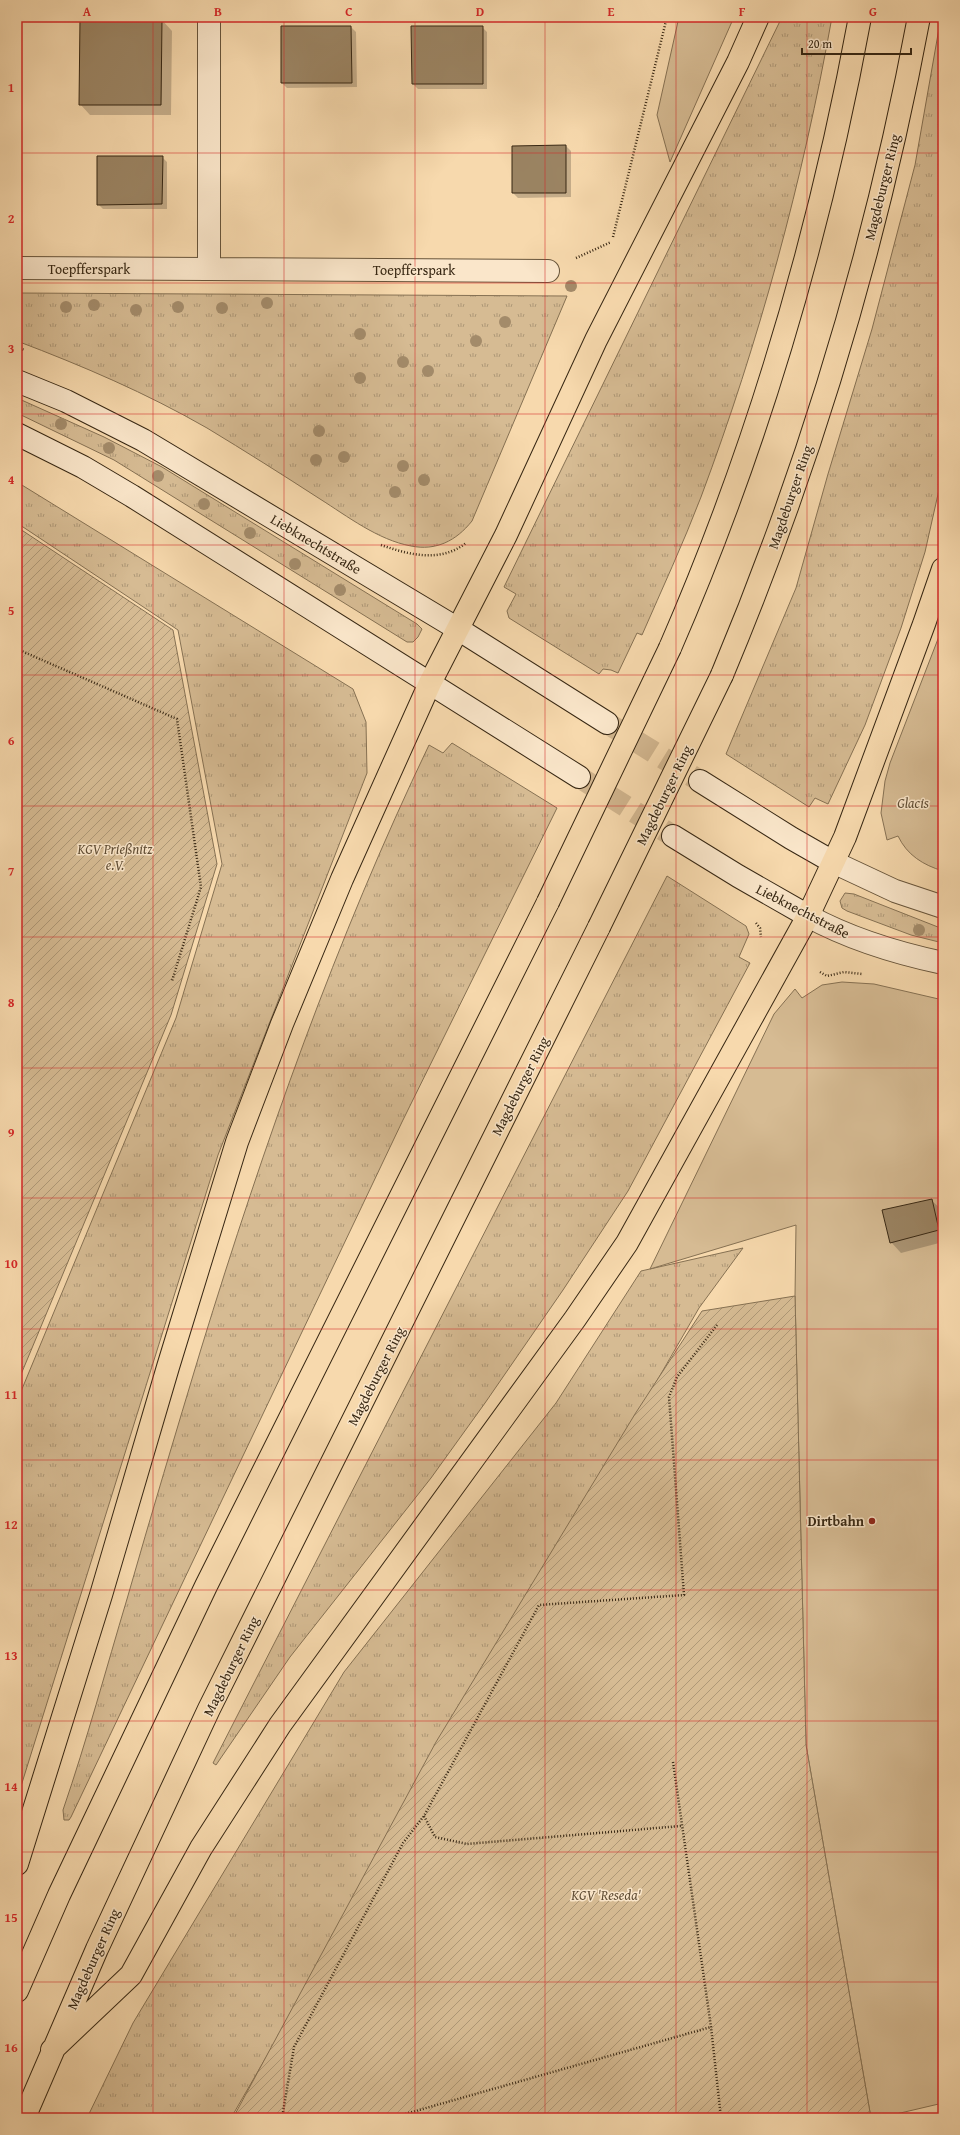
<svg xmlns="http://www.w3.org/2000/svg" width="960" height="2135" font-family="'Gentium Book Plus',serif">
  <defs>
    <pattern id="grass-tufts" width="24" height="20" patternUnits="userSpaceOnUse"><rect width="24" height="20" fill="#d6bb93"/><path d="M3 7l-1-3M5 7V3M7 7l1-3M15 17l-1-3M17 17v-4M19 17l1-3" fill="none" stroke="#ae9877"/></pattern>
    <pattern id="garden-furrows" width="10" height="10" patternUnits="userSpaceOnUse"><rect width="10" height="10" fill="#d6bb93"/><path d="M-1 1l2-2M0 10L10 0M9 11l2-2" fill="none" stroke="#ae9877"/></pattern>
  </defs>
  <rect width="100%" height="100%" fill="#f7d9ad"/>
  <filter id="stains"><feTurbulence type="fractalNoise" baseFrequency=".005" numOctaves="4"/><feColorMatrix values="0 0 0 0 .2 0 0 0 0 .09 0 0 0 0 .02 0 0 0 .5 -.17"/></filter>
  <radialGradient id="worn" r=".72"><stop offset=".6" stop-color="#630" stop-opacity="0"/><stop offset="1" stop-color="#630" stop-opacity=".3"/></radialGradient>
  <path fill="url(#grass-tufts)" stroke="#867153" d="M782 17H832C803 180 759 342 701 497 683 544 662 589 642 635L637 633 618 673 611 670 603 669 599 674 509 618 507 611 516 594 504 587Z
    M941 17H943V472L925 552 901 628 865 725 828 804 815 798 809 807 726 754 796 588 828 474 872 329 915 165Z
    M17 293 567 296 472 521C456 541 436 551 411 546 378 540 347 516 320 499 283 475 245 451 207 428 146 393 83 366 17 341Z
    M17 398 104 437 162 467 417 624 422 629 418 637 413 642H407L114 460 17 413Z
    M17 482 353 689 366 722 367 773 218 1155 17 1799V1401L176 1018 222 864 178 630 17 523Z
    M452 743 557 808 402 1122 71 1817 69 1820H64L63 1810C87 1740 106 1669 127 1599 151 1515 176 1432 201 1349 264 1144 336 939 429 745L443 753Z
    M667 876 746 926 749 934 739 957 750 963 628 1191 563 1290 485 1403 431 1478 290 1657 216 1765 213 1763Z
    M845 893 854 894 943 929V943L911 935 847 911 842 908 840 901Z
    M743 1248 699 1308 231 2118H87L133 2023 344 1672 556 1403 641 1271Z"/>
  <path fill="#d6bb93" stroke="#867153" d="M679 17H734L670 162 657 115Z
    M943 626V871C923 865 907 855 898 836L887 840 881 813 885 781 890 763Z
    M842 982 874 984 943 1000V2103L879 2118H871L806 1745 795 1296 796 1225 650 1269 774 1014 795 989 802 998 822 985Z"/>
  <path fill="url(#garden-furrows)" stroke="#867153" d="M17 527 173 630 217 864 171 1015 17 1384Z
    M795 1296 806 1745 871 2118H233L436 1742 635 1414 702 1311Z"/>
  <path fill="#0003" d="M162 20 172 31 171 115H90L80 104Z
    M351 27 356 32 357 87 287 88 282 83Z
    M482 27 487 32V89H418L413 84Z
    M566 146 571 151V197L518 198 513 193Z
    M162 157 167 162V209H103L98 204Z
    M931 1200 942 1210 943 1242 901 1253 891 1242Z"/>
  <path fill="#9b8463" stroke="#372713" d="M80 18 162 19 161 105H79Z
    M281 26H351L352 83H281Z
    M411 26H483V84H412Z
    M566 145V193H512V146Z
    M97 156H163L162 204 97 205Z
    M932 1199 939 1230 890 1243 882 1210Z"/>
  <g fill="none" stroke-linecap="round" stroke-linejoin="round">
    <path stroke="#d1b58e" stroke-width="22" stroke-dasharray="22 11" stroke-linecap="butt" d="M607 723 700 781
      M579 777 673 836"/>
    <g stroke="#67543a" stroke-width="24">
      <path id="minor" d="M209 17V269
        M17 268 548 271
        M833 862 895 891 943 907
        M808 916C850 939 896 953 943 963"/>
    </g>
    <g stroke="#372713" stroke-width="24">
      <path id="secondary" d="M17 381 66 401 143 440 458 629 607 723
        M17 434 83 467 132 496 579 777
        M700 781 791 838 833 862
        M673 836 738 876 808 916"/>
    </g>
    <g stroke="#372713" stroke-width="24">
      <path id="trunk" d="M670 648C758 446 820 234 860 17
        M722 675C811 463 877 242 919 17
        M17 1864 101 1595 168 1367 237 1142 282 1024 342 879 430 683 506 535 596 340 738 62 758 17
        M17 1991 59 1895 206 1586 548 902
        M52 2050 131 1975 201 1848 280 1725 575 1319 627 1243 808 916 845 837 924 624 943 569
        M24 2118 97 1949 209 1709 599 927"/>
    </g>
    <path stroke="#372713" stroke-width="2.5" stroke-dasharray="1 2" stroke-linecap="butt" d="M613 237 667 17
      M576 258 611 242
      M17 347 24 350
      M381 545C410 555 440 563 466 543
      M17 649 177 719 201 887 172 981
      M756 923 760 928 761 937
      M820 972 827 976 844 972 862 974
      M673 1762 711 2027 721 2118
      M424 1816 435 1837 467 1844 681 1826
      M282 2118 294 2047 403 1843 424 1816 539 1605 684 1595 669 1397 677 1377 717 1325
      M391 2118 711 2027"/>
    <use href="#minor" stroke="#fae6ca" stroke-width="22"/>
    <use href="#secondary" stroke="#fae6ca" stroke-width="22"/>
    <use href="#trunk" stroke="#f7d9ad" stroke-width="22"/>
    <g stroke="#372713" stroke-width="24" stroke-linecap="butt">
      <path id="trunk-bridge" d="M548 902 670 648
        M599 927 722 675"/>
    </g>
    <use href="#trunk-bridge" stroke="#f7d9ad" stroke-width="22"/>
  </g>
  <g fill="#a38b6a">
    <circle cx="571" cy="286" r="6"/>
    <circle cx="267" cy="303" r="6"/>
    <circle cx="94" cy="305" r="6"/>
    <circle cx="66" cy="307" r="6"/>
    <circle cx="178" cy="307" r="6"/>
    <circle cx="222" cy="308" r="6"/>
    <circle cx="136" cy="310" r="6"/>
    <circle cx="505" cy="322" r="6"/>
    <circle cx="360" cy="334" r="6"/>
    <circle cx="476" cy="341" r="6"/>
    <circle cx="403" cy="362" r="6"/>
    <circle cx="428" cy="371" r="6"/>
    <circle cx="360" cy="378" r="6"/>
    <circle cx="61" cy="424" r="6"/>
    <circle cx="319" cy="431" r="6"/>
    <circle cx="109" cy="448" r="6"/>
    <circle cx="344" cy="457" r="6"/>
    <circle cx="316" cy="460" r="6"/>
    <circle cx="403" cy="466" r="6"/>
    <circle cx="158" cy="476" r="6"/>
    <circle cx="424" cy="480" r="6"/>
    <circle cx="395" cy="492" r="6"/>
    <circle cx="204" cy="504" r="6"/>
    <circle cx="250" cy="533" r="6"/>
    <circle cx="295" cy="564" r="6"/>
    <circle cx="340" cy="590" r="6"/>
    <circle cx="919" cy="930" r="6"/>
  </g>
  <path fill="none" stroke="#d62828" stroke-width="1" stroke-opacity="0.55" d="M153 17V2118M284 17V2118M415 17V2118M545 17V2118M676 17V2118M807 17V2118M17 153H943M17 283H943M17 414H943M17 545H943M17 675H943M17 806H943M17 937H943M17 1068H943M17 1198H943M17 1329H943M17 1460H943M17 1590H943M17 1721H943M17 1852H943M17 1982H943"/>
  <circle fill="#8f2418" stroke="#fae6ca" stroke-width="1.5" cx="872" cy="1521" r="4"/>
  <g text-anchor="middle" stroke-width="3" stroke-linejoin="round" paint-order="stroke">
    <g font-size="14" fill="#372713" stroke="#fae6ca">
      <text transform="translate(882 187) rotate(-76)" y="5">Magdeburger Ring</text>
      <text x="89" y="274">Toepfferspark</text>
      <text x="414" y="275">Toepfferspark</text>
      <text transform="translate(790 497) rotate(-71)" y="5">Magdeburger Ring</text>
      <text transform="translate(316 544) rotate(31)" y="5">Liebknechtstraße</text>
      <text transform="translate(664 795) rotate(-64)" y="5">Magdeburger Ring</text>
      <text transform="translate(803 911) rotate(27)" y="5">Liebknechtstraße</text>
      <text transform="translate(520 1086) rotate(-63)" y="5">Magdeburger Ring</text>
      <text transform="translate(376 1376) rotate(-63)" y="5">Magdeburger Ring</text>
      <text transform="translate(231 1666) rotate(-64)" y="5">Magdeburger Ring</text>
      <text transform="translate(93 1959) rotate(-66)" y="5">Magdeburger Ring</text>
    </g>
    <g font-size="14" font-style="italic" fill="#5f4c33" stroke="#fae6ca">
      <text x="913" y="808">Glacis</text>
      <text x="115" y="854">KGV Prießnitz<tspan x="115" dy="16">e.V.</tspan></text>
      <text x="606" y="1900">KGV 'Reseda'</text>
    </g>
    <g font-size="14" font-weight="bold" fill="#372713" stroke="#fae6ca" text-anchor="end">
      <text x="864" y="1526">Dirtbahn</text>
    </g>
  </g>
  <rect width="960" height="2135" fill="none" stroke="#f7d9ad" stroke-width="44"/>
  <path d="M802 48v6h109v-6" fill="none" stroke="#372713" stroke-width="2"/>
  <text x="808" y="48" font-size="12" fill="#372713" stroke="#fae6ca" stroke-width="3" paint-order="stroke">20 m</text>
  <rect x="22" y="22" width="916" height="2091" fill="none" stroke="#d62828" stroke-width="1.5"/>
  <g font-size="13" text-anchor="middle" font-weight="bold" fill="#d62828">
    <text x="87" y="16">A</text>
    <text x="218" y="16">B</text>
    <text x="349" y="16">C</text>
    <text x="480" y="16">D</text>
    <text x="611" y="16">E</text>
    <text x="742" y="16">F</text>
    <text x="873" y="16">G</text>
    <text x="11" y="92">1</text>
    <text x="11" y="223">2</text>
    <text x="11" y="353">3</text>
    <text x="11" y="484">4</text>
    <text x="11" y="615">5</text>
    <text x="11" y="745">6</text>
    <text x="11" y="876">7</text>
    <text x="11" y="1007">8</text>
    <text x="11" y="1137">9</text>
    <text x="11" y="1268">10</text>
    <text x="11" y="1399">11</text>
    <text x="11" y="1529">12</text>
    <text x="11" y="1660">13</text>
    <text x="11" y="1791">14</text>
    <text x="11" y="1922">15</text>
    <text x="11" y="2052">16</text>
  </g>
  <rect width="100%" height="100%" filter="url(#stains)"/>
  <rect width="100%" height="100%" fill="url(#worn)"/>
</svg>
